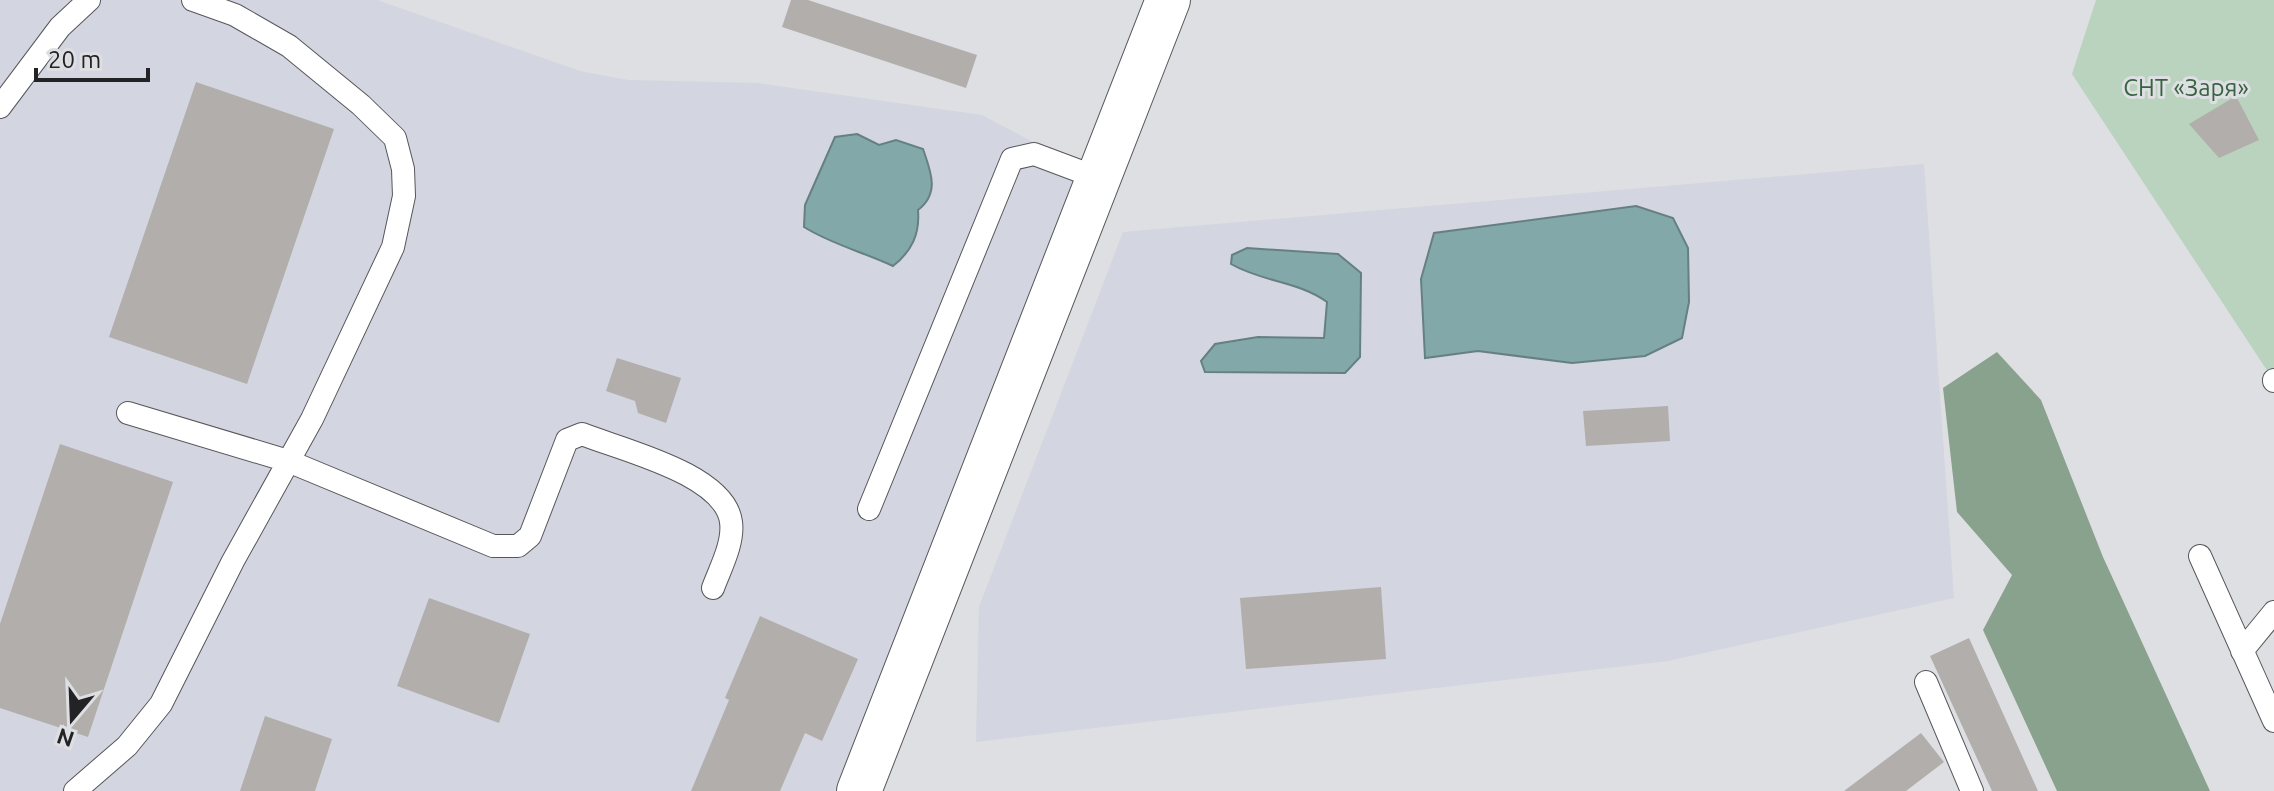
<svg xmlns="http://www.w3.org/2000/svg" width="2274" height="791" font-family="Ubuntu,sans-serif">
<rect width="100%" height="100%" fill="#dedfe2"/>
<path fill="#d3d5e0" d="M0 0H377L580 71 628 80 757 83 982 115 1080 167 837 791H0Z
M1924 164 1954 598 1668 661 976 742 979 607 1123 232Z"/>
<path fill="#bad3bf" d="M2096 0H2274V381L2072 74Z"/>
<path fill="#89a28d" d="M1997 352 2041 400 2103 557 2210 791H2057L1983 630 2012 575 1957 512 1943 388Z"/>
<path fill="#82a8aa" stroke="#668082" stroke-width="2" d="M857 134 879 145 896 140 923 149C931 172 940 193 918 210 920 234 912 251 893 266 863 252 831 244 804 227L805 205 835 137Z
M1636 206 1673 218 1688 248 1689 302 1682 338 1645 356 1572 363 1478 351 1425 358 1421 279 1434 233Z
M1247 248 1338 254 1361 273 1360 357 1345 373 1205 372 1201 361 1215 344 1258 337 1324 338 1327 302C1298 281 1262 282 1231 264L1232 255Z"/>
<path fill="#b2aeac" d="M791 0H808L977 55 966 88 782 27Z
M196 82 334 129 247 384 109 337Z
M2236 96 2259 140 2219 158 2189 124Z
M617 358 681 378 666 423 638 413 635 401 606 391Z
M1668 406 1670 441 1586 446 1583 411Z
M60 444 173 482 88 737 0 708V624Z
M1381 587 1386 659 1246 669 1240 598Z
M429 598 530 634 499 723 397 686Z
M760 616 858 659 822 741 805 733 780 791H691L729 700 725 698Z
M1969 638 2038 791H1992L1930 656Z
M265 716 332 739 315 791H240Z
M1921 733 1944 762 1906 791H1844Z"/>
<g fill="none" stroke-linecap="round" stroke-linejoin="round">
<g stroke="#56575a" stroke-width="24">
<path id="service" d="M0 107 60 27 89 0
M2274 380V381
M128 413 288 461 493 546H518L530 536 567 440 582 434C622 450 725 474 731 522 734 543 720 569 713 588
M869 509 1012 159 1034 154 1098 178
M2200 556 2274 721
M2242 651 2274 612
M1926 682 1972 791
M75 791 127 746 161 704 233 561 312 419 393 247 404 196 403 169 395 138 361 105 289 46 235 15 193 0"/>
</g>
<g stroke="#56575a" stroke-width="46">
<path id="minor" d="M859 791 1168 0"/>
</g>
<use href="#service" stroke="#fff" stroke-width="22"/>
<use href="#minor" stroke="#fff" stroke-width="44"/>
</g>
<g text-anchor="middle" stroke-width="6" stroke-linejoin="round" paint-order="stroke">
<g font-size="24" fill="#386241" stroke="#dedfe2">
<text x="2186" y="96">СНТ «Заря»</text>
</g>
</g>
<g transform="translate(72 719) rotate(199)" stroke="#dedfe2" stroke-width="6" paint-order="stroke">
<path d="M0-6L14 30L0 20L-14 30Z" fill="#232325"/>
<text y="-12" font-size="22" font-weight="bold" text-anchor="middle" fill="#232325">N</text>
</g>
<path d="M36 68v12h112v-12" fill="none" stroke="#232325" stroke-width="4"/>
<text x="48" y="68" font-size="24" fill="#232325" stroke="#dedfe2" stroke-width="6" paint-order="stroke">20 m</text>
</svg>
